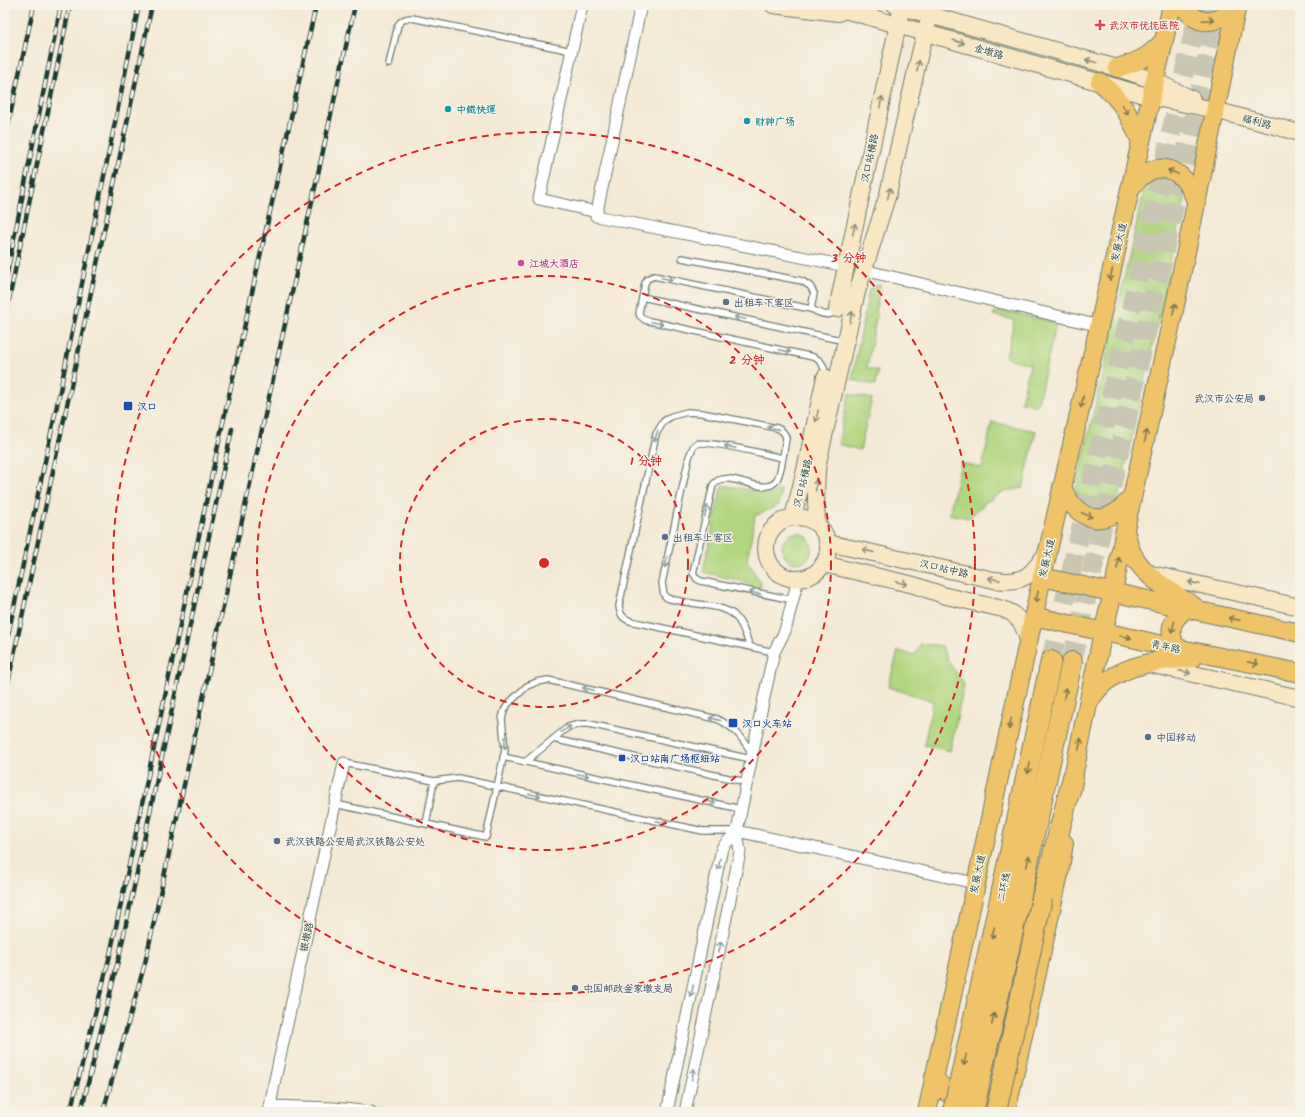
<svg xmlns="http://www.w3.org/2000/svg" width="1305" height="1117" font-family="Kalam,'LXGW WenKai TC',sans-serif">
<rect width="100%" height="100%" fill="#f7f3e8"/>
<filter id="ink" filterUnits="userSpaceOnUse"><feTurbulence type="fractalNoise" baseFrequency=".025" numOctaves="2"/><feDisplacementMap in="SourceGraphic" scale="8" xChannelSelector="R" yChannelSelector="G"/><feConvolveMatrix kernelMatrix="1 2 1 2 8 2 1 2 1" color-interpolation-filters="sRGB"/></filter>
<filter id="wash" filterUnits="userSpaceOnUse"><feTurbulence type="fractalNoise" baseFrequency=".012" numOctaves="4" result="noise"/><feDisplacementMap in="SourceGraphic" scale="16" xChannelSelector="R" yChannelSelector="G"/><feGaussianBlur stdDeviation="0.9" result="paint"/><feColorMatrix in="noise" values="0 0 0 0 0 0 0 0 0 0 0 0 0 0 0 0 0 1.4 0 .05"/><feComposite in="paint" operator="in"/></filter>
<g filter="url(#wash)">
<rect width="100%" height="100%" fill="#f4e9d4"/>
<path fill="#b0d67f" stroke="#688a5a" d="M1168 175 1184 189 1185 199 1123 478 1119 497 1107 508 1099 512 1089 510 1079 499 1076 490 1144 191 1151 179Z
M878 285H881L875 312H877L867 368 878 371 875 385 852 380 869 290Z
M998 311 1018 314 1056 323 1037 406 1021 402 1030 364 1006 358 1014 320 993 315Z
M849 394 872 399 860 450 838 444Z
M992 422 1036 431 1023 488 1002 492 986 502 969 518 949 514 961 463 982 468Z
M722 485 769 493 781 490 779 505 755 516 747 561 761 583 759 594 746 582 703 572Z
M782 548a15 15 0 1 1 30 0a15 15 0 1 1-30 0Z
M920 643 942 646 948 661 964 684 950 751 924 745 933 701 888 687 898 651 915 655Z"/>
</g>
<g filter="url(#ink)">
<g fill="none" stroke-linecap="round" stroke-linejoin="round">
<path stroke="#c9c7b4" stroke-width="20" stroke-dasharray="20 10" stroke-linecap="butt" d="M1051 661 1200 5
M1072 662 1219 5"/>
<g stroke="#6a796c" stroke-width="8">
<path id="lane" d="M389 64 398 25C402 20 405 18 412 18L572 51
M682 258 802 281 810 286 814 293 811 309
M642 297 845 341
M825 375C825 366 821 360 813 357L645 320 640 316 639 313 645 283 647 279 654 276 811 309C820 313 828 318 836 311
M750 647C746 636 743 624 735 616 725 604 683 604 667 598L664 595 662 583 689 457C691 453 692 446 696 444 705 439 769 455 782 458
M774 652 630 621C622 618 620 614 619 606L656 434 664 421 672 416 687 412 702 413 777 428C782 430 785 433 786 438 784 449 782 473 776 481 764 498 726 466 713 485L693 573 697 579 701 581 793 600
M553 739 746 782
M503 757 741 809
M525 762 568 727 580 724H589L751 759
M344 763 434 781 458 778 703 831H736
M335 804 486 837 505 750 502 719 504 711 508 704 527 686 537 682 548 680 717 719C733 726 742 737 751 752
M426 824 434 781"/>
</g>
<g stroke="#6a796c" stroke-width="13">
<path id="street" d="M582 5 539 199 597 212
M641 5 596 216 846 266
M863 270 1100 326
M737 831 975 883
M270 1106 334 1108 371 1112
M269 1112 274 1084 344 763
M667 1112 722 848 737 831
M685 1112 740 852 737 831 760 716 774 652 785 631 798 579"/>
</g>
<g stroke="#6a796c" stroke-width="18">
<path id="secondary" d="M773 5 839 13
M827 5 1151 97 1215 110 1300 133
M895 5 1117 68 1155 81 1192 99
M837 309 900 15
M793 517 805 470 825 377
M766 548a31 31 0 1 1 62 0a31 31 0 1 1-62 0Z
M817 524C816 503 815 484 818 463L857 292 888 194 920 53 930 15
M828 543 994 580C1024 584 1031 576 1047 552
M823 564 914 585 946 596 1003 609 1012 613 1021 622 1028 638
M1147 573 1300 607
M1149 664 1300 698"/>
</g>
<g stroke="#6a796c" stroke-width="20">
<path id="primary" d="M1183 5C1197 28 1219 25 1234 5
M1117 68C1138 62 1150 57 1164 40
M1100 82C1122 101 1130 115 1141 142
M1130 189C1155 155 1183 166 1196 201
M1062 487C1072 511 1093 529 1118 511 1124 507 1128 501 1133 495
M1125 531C1127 536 1128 541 1129 546 1139 575 1171 591 1195 607
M1042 577 1300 633
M1033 616 1176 648 1300 673
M1176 648C1168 629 1170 623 1185 609
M1090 700C1094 694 1099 688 1104 683 1129 663 1162 660 1193 658
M1071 792 1073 777 1103 632 1113 593 1125 529 1174 310 1237 5
M934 1077C937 1081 940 1085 944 1089 962 1109 989 1102 1010 1093
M927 1112 1042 577 1172 5
M1006 1112 1059 874 1064 843"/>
</g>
<g stroke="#6a796c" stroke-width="22">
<path id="highway" d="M1001 895 1051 661
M1042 898 1073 777
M1020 899 1072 662"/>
</g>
<use href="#lane" stroke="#fff" stroke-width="5.5"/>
<use href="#street" stroke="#fff" stroke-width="11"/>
<use href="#secondary" stroke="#f9e7c3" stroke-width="16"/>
<use href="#primary" stroke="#efc469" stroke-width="18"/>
<use href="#highway" stroke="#efc469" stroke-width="20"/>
<g stroke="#1f3d34" stroke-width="4.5">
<path id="rail" d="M5 139 34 5
M5 283 61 5
M5 319 70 5
M5 649 60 391 139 5
M5 697 152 5
M70 1112 110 955 222 427 316 5
M81 1112 119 957 232 429
M103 1112 145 963 355 5"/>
</g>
<use href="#rail" stroke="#f7f3e8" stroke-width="3" stroke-dasharray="9" stroke-linecap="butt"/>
<g stroke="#6a796c" stroke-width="22" stroke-linecap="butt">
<path id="highway-bridge" d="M953 1112 1001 895
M973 1112 1020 899
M996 1112 1042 898"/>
</g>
<use href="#highway-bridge" stroke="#efc469" stroke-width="20"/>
</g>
<defs><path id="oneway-shaft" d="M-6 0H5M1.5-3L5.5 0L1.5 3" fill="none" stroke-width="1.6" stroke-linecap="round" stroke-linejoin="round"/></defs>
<g stroke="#7d7a4c">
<use href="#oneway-shaft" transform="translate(1208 20) rotate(-3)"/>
<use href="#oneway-shaft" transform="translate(1125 109) rotate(57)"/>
<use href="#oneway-shaft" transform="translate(1173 172) rotate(-157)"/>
<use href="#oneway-shaft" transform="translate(1111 275) rotate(103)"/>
<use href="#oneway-shaft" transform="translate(1174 309) rotate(-78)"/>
<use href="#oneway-shaft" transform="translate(1082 402) rotate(103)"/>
<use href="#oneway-shaft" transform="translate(1146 436) rotate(-77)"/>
<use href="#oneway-shaft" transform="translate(1087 515) rotate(22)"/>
<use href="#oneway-shaft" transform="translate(1118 563) rotate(-79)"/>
<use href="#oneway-shaft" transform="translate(1037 597) rotate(102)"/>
<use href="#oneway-shaft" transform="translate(1234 619) rotate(-168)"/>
<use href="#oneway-shaft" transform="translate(1173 627) rotate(104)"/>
<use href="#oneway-shaft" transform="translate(1126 637) rotate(13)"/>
<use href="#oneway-shaft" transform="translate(1253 663) rotate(12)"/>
<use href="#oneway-shaft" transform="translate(1065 693) rotate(-78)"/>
<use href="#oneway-shaft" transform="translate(1010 724) rotate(102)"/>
<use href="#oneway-shaft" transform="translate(1080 744) rotate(-78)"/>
<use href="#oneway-shaft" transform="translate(1029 768) rotate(102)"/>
<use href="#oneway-shaft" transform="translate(1028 861) rotate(-78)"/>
<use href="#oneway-shaft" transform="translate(993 933) rotate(102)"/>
<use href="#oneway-shaft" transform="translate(993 1019) rotate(-78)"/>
<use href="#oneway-shaft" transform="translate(965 1060) rotate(102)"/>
</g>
<g stroke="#8c927c">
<use href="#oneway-shaft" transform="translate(959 42) rotate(16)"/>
<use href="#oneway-shaft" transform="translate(1091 61) rotate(-164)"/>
<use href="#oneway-shaft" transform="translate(918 66) rotate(-77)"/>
<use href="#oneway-shaft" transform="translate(881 102) rotate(-78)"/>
<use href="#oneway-shaft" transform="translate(889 193) rotate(-76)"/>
<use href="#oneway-shaft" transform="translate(854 229) rotate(-78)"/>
<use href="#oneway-shaft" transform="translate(851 317) rotate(-78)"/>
<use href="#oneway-shaft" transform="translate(817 416) rotate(102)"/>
<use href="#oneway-shaft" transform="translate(816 485) rotate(-86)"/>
<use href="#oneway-shaft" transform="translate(868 551) rotate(-167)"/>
<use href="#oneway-shaft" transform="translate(994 579) rotate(-169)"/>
<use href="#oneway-shaft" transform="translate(902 583) rotate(13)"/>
<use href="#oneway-shaft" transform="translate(1194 583) rotate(-167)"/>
<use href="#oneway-shaft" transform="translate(1185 672) rotate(13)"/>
</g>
<g stroke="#8f9e9a">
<use href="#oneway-shaft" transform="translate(667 279) rotate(12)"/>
<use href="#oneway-shaft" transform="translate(740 318) rotate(-168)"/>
<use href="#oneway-shaft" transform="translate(657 323) rotate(12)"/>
<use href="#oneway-shaft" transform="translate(785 351) rotate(12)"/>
<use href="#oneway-shaft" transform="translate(773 428) rotate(-166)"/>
<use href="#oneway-shaft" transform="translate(656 436) rotate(108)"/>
<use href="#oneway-shaft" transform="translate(730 447) rotate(-168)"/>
<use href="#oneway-shaft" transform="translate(706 511) rotate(-78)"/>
<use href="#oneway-shaft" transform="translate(666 562) rotate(102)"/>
<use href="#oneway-shaft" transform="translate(755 593) rotate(-168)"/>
<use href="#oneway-shaft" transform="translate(588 689) rotate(-167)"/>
<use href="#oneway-shaft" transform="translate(715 719) rotate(-163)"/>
<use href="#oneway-shaft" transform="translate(566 729) rotate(-32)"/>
<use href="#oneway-shaft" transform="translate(505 743) rotate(89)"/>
<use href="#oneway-shaft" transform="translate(583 775) rotate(12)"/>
<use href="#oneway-shaft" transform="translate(535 795) rotate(12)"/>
<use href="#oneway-shaft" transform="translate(710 802) rotate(12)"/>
<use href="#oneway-shaft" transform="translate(662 822) rotate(12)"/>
<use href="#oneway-shaft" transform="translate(719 864) rotate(101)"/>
<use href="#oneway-shaft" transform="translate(720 947) rotate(-78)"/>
<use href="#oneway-shaft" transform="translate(692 991) rotate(102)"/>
<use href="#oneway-shaft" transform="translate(693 1074) rotate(-78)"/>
</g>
</g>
<g fill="none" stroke="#d62828" stroke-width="2" stroke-dasharray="7 5">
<circle cx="544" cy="563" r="144"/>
<circle cx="544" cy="563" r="287"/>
<circle cx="544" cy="563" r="431"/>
</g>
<path fill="#e0444e" stroke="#f7f3e8" stroke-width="1.5" d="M1098 19h4v4h4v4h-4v4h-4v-4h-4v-4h4z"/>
<g fill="#0f9aa8" stroke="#f7f3e8" stroke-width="1.5">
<circle cx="448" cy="109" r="4"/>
<circle cx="747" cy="121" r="4"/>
</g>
<circle fill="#d1479c" stroke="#f7f3e8" stroke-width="1.5" cx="521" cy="263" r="4"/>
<g fill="#5c6f8a" stroke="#f7f3e8" stroke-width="1.5">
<circle cx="726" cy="302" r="4"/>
<circle cx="1262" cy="398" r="4"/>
<circle cx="665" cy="537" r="4"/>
<circle cx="1148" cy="737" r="4"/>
<circle cx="277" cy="841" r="4"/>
<circle cx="575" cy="988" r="4"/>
</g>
<g fill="#1a4fb4" stroke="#f7f3e8" stroke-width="1.5">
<rect x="123" y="401" width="10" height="10" rx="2"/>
<rect x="728" y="718" width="10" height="10" rx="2"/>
<rect x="618" y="754" width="8" height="8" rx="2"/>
</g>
<g text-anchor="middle" stroke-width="3" stroke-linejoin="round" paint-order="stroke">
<g font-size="10" font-weight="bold" fill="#be3a42" stroke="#f7f3e8" text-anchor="start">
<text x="1109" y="29">武汉市优抚医院</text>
</g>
<g font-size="10" fill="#1f3d34" stroke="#f7f3e8">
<text transform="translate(989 51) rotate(16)" y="4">金墩路</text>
<text transform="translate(1257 121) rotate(15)" y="4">福利路</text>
<text transform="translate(869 158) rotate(-78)" y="4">汉口站横路</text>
<text transform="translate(1118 242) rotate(-77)" y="4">发展大道</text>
<text transform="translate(802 483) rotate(-76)" y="4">汉口站横路</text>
<text transform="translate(1046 558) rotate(-77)" y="4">发展大道</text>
<text transform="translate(944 568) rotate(13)" y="4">汉口站中路</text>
<text transform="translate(1166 646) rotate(12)" y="4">青年路</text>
<text transform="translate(977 874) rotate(-78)" y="4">发展大道</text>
<text transform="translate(1003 887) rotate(-78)" y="4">二环线</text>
<text transform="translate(306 937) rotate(-78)" y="4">银墩路</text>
</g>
<g font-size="10" font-weight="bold" fill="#0d838f" stroke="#f7f3e8" text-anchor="start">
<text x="456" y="113">中鐵快運</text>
<text x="755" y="125">财神广场</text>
</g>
<g font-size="10" font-weight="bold" fill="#b23c85" stroke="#f7f3e8" text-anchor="start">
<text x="529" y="267">江城大酒店</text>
</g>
<g font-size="10" font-weight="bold" fill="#4e5e75" stroke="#f7f3e8" text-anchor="start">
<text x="734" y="306">出租车下客区</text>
<text x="1254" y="402" text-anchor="end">武汉市公安局</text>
<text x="673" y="541">出租车上客区</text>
<text x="1156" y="741">中国移动</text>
<text x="285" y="845">武汉铁路公安局武汉铁路公安处</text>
<text x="583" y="992">中国邮政金家墩支局</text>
</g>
<g font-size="10" font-weight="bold" fill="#164399" stroke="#f7f3e8" text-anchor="start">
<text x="137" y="410">汉口</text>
<text x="742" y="727">汉口火车站</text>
<text x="630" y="762">汉口站南广场枢纽站</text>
</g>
</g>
<circle cx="544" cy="563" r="6" fill="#d62828" stroke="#f7f3e8" stroke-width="2"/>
<g font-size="12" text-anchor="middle" font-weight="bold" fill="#d62828" stroke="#f7f3e8" stroke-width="3" stroke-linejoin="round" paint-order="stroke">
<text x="849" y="262">3 分钟</text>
<text x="747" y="364">2 分钟</text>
<text x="646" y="465">1 分钟</text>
</g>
<rect width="1305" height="1117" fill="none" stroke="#f7f3e8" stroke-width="20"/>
</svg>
